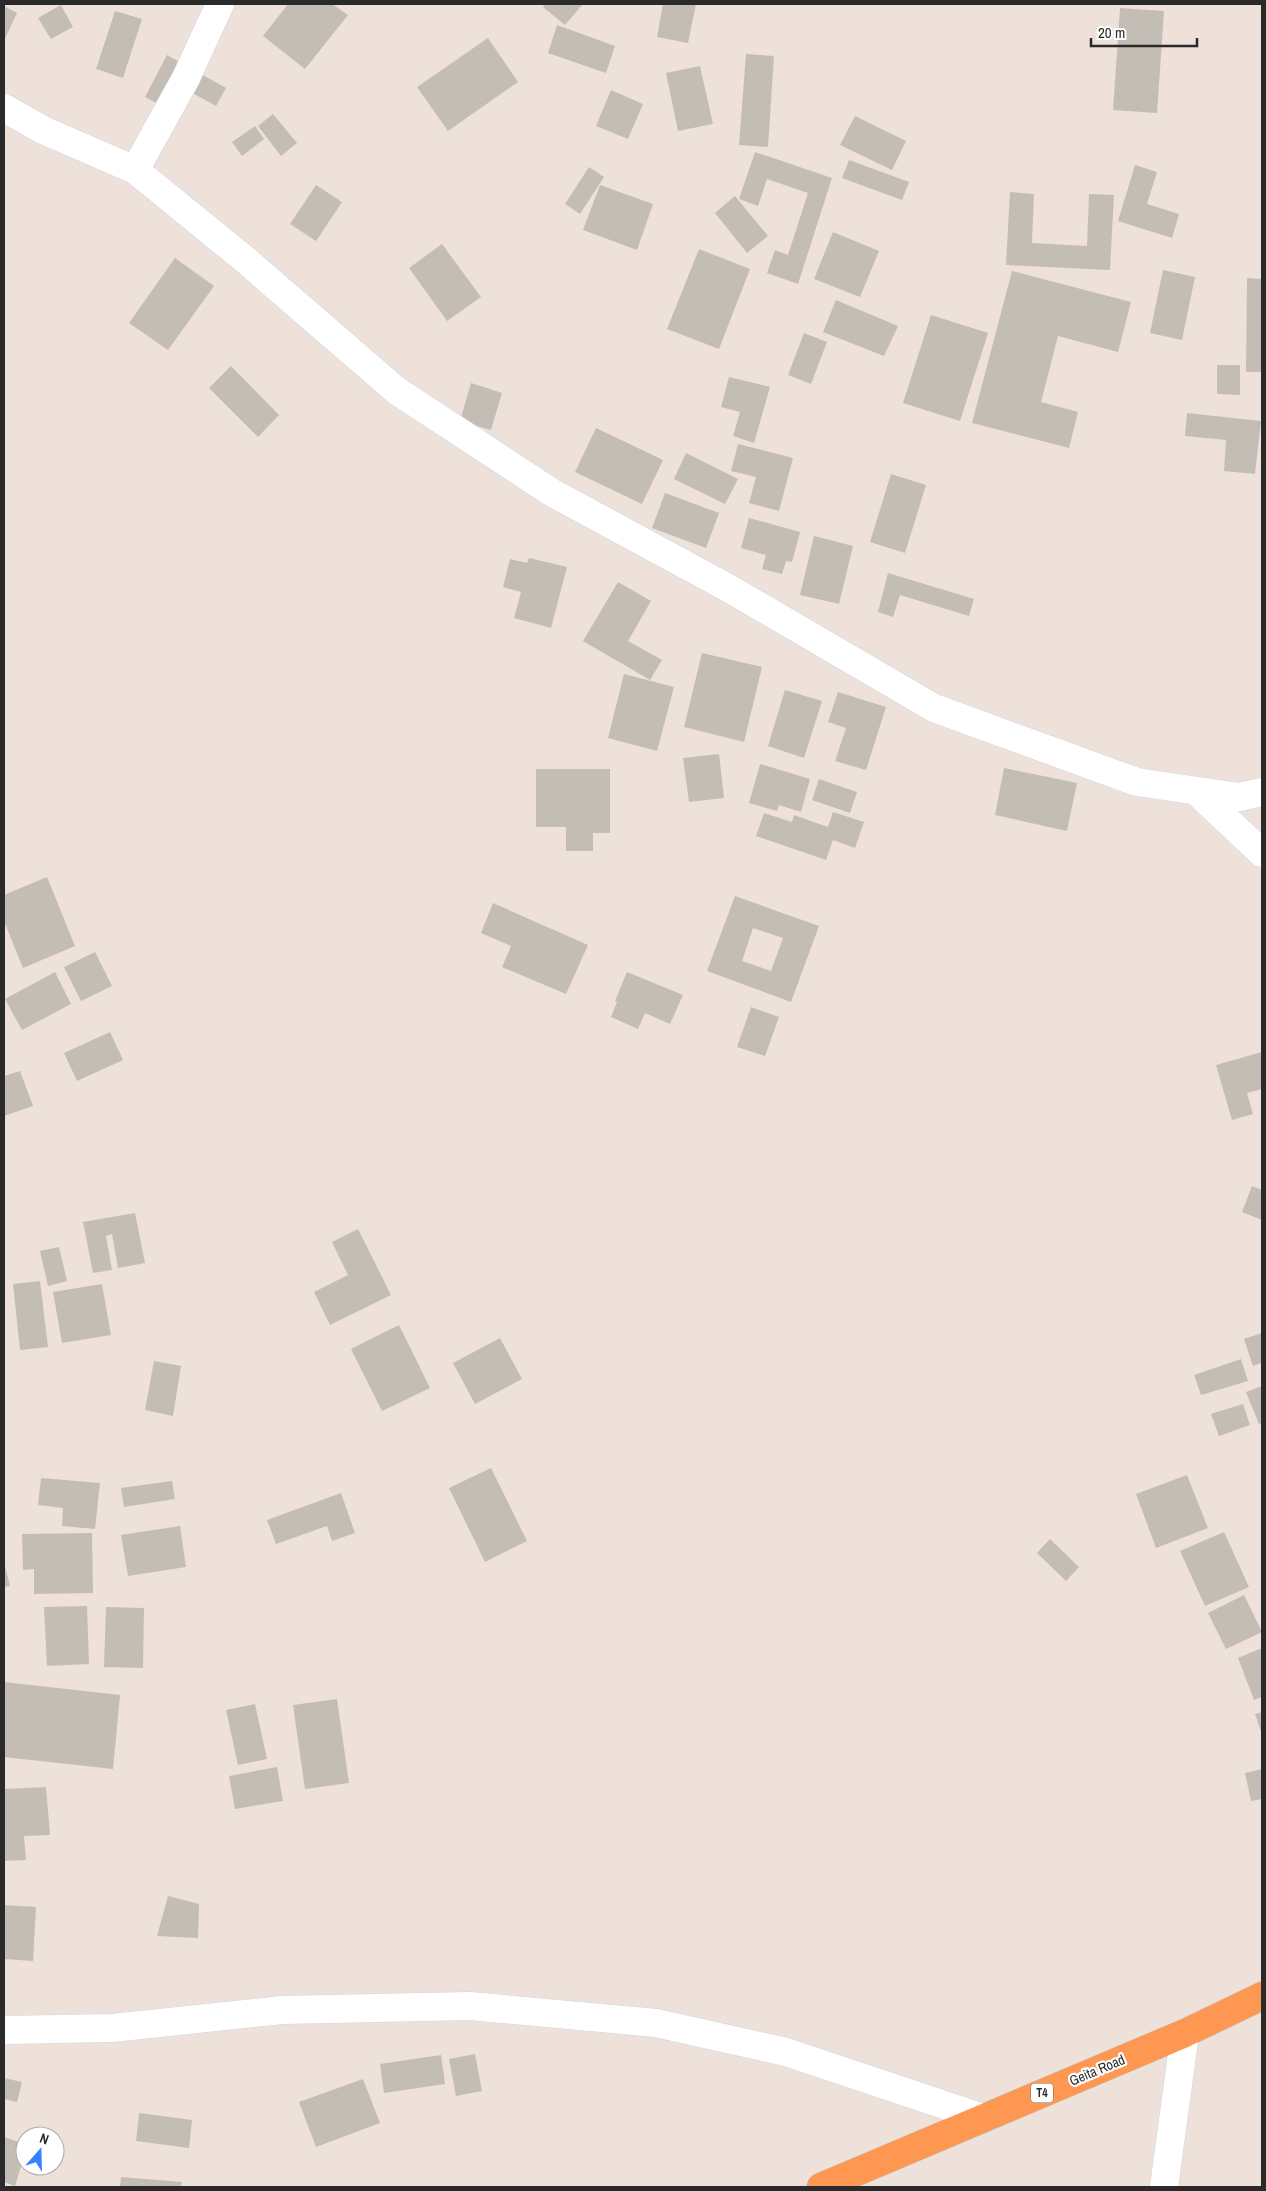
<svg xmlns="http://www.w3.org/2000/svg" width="1266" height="2191" font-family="'Archivo Narrow',sans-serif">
<rect width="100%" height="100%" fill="#ede1da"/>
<path fill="#c4bdb6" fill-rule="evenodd" d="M288 4H332L348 15 305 69 263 36Z
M545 4H583L565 25 543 7Z
M663 4H696L688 43 657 37Z
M61 5 73 27 51 39 38 18Z
M4 6 17 13 4 41Z
M1120 8 1164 11 1157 113 1113 110Z
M115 11 142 19 123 78 96 69Z
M557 25 615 46 606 73 548 53Z
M488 38 518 82 448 131 417 87Z
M746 54 774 56 768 147 739 145Z
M167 55 226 88 216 106 180 86 168 109 145 97Z
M700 66 713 124 678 131 666 73Z
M611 90 643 104 628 139 596 126Z
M273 114 297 143 281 156 258 126Z
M855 116 906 141 892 170 840 145Z
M255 126 264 139 242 156 232 142Z
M755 152 832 178 798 284 767 273 775 250 788 255 808 193 767 179 758 206 739 199Z
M849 160 909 182 902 200 842 178Z
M1135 165 1157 172 1147 204 1179 214 1172 238 1118 221Z
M589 167 604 177 580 214 565 204Z
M316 185 342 202 316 241 290 224Z
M600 185 653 204 637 250 583 230Z
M1010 192 1034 194 1032 243 1087 246 1089 194 1114 195 1110 270 1006 265Z
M735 196 768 236 747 253 715 213Z
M833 232 879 251 860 297 814 279Z
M442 244 481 297 447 321 409 268Z
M699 249 750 269 719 349 667 329Z
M175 258 214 286 168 350 129 323Z
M1163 270 1195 277 1182 340 1150 333Z
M1012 271 1131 302 1118 352 1058 336 1041 402 1078 412 1069 448 972 423Z
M1247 278 1262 279V372H1246Z
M836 300 898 326 884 356 823 332Z
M931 315 988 333 960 421 903 403Z
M804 333 827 342 811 384 788 375Z
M1217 365H1240V395L1217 394Z
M231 366 279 415 258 437 209 388Z
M729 377 770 387 754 443 733 436 740 412 721 407Z
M471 383 502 393 491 430 460 421Z
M1187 413 1261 421 1255 474 1224 471 1226 440 1185 436Z
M596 428 663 460 642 504 575 472Z
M738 444 793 458 779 511 749 503 756 477 731 471Z
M686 453 738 479 725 504 674 479Z
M891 474 926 485 905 553 870 542Z
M665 493 719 513 706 548 652 528Z
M749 518 800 532 792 562 786 561 782 574 762 569 766 555 741 548Z
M814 536 853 546 839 604 800 595Z
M529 558 567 567 551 628 514 618 521 592 503 587 510 559 527 563Z
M888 573 974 599 969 616 900 595 893 617 878 612Z
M618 582 651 601 628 641 662 660 650 680 583 641Z
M702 653 762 667 744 742 684 727Z
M624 674 674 687 657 751 608 738Z
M785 690 822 701 804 758 768 746Z
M838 692 886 707 866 770 835 761 846 728 828 722Z
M719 754 724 798 689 802 683 758Z
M760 764 810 779 801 812 779 805 777 811 749 803Z
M1004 768 1077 783 1067 831 995 815Z
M536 769H610V833H593V851H566V827H536Z
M819 779 857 792 850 813 812 800Z
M833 812 864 822 855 848 833 840 826 860 756 836 764 813 792 822 794 815 828 827Z
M47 877 75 946 23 968 4 921V895Z
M735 896 819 926 791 1002 707 971ZM753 928 783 938 771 971 742 961Z
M493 903 588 945 566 994 502 967 511 946 481 933Z
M95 952 112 986 81 1001 64 967Z
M55 972 71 1004 22 1030 5 999Z
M627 972 683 995 670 1024 645 1013 638 1029 611 1017 617 1002 615 1001Z
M751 1007 779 1017 765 1056 737 1047Z
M110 1032 123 1060 77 1081 64 1053Z
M1262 1052V1089L1247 1093 1253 1114 1232 1120 1216 1065Z
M20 1071 33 1106 4 1116V1076Z
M1252 1186 1262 1190V1220L1242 1212Z
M135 1213 145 1263 118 1268 112 1234 106 1236 112 1270 93 1273 83 1222Z
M358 1229 391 1295 330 1325 314 1292 348 1275 332 1242Z
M59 1247 67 1281 48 1286 40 1251Z
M40 1281 48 1347 20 1350 13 1284Z
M102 1284 111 1335 62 1343 53 1292Z
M399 1325 430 1388 382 1411 351 1349Z
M1262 1333V1363L1253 1366 1244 1339Z
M500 1338 522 1379 475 1404 453 1363Z
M1241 1359 1248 1381 1201 1395 1194 1375Z
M154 1361 181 1366 173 1416 145 1410Z
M1262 1386V1423L1259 1424 1246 1392Z
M1243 1404 1250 1425 1219 1436 1211 1414Z
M491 1468 527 1541 485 1562 449 1488Z
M1187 1475 1208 1528 1156 1548 1136 1494Z
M41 1478 100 1483 95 1529 62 1526 63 1508 38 1505Z
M172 1481 175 1499 124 1507 121 1488Z
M341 1493 355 1533 332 1541 327 1526 276 1544 267 1520Z
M180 1526 186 1567 128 1576 121 1535Z
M1224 1532 1249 1587 1205 1606 1180 1551Z
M92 1533 93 1593 34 1594V1569L23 1570 22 1534Z
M1050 1539 1079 1567 1066 1581 1037 1553Z
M4 1562 10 1586 4 1587Z
M1244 1595 1262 1632 1226 1649 1208 1613Z
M87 1606 89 1664 47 1666 44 1607Z
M106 1607 144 1608 143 1668 104 1667Z
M1262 1648V1697L1254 1700 1238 1658Z
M4 1682 120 1695 113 1769 4 1757Z
M337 1699 349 1783 305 1789 293 1705Z
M255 1704 267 1759 238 1765 226 1710Z
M1262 1712V1735L1255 1714Z
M277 1767 283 1801 235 1809 229 1776Z
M1262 1769V1799L1251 1801 1245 1773Z
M46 1787 50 1835 24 1836 26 1860 4 1861V1789Z
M168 1896 199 1904 198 1938 157 1936Z
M4 1905 36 1907 33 1961 4 1959Z
M475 2054 482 2091 456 2096 449 2059Z
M441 2055 445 2084 384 2093 380 2064Z
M4 2078 22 2082 17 2102 4 2099Z
M363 2079 380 2123 316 2147 299 2102Z
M139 2113 192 2120 189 2148 136 2141Z
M4 2137 25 2144V2153L15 2186 4 2182Z
M121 2177 182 2182 181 2187H120Z"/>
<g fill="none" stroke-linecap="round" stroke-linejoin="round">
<g stroke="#cfd7e4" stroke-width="29">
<path id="minor" d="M4 108 43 130 135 170 242 257 397 391 551 492 730 589 934 708 1137 782 1239 797 1262 792
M135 170 186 78 220 4
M1196 791 1262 853
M4 2030 112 2028 282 2010 470 2006 656 2023 786 2052 983 2118
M1164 2187 1185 2033"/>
</g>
<g stroke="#c3c3c3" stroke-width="29">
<path id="trunk" d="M821 2187 1185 2033 1262 1996"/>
</g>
<use href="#minor" stroke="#fff" stroke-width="28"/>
<use href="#trunk" stroke="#fe9752" stroke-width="28"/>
</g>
<g text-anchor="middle" stroke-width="4.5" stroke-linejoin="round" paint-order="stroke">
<rect fill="#fff" stroke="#6a6a6a" stroke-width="1" x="1031" y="2083.5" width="22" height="19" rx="4"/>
<g font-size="12" font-weight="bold" fill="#2a2a2a">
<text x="1042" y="2097">T4</text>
</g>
<g font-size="14" fill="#2a2a2a" stroke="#fff">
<text transform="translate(1097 2070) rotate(-23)" y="5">Geita Road</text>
</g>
</g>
<rect width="1266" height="2191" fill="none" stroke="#2a2a2a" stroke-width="10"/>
<g transform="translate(40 2151) rotate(20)"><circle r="24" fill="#ffffff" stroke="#aaaaaa"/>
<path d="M0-4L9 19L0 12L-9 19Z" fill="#3582ff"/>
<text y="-8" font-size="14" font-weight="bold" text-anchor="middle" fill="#2a2a2a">N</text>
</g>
<path d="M1091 38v8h106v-8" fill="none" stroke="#2a2a2a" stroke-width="2.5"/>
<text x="1098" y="38" font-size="15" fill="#2a2a2a" stroke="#ffffff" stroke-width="4" paint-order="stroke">20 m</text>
</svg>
